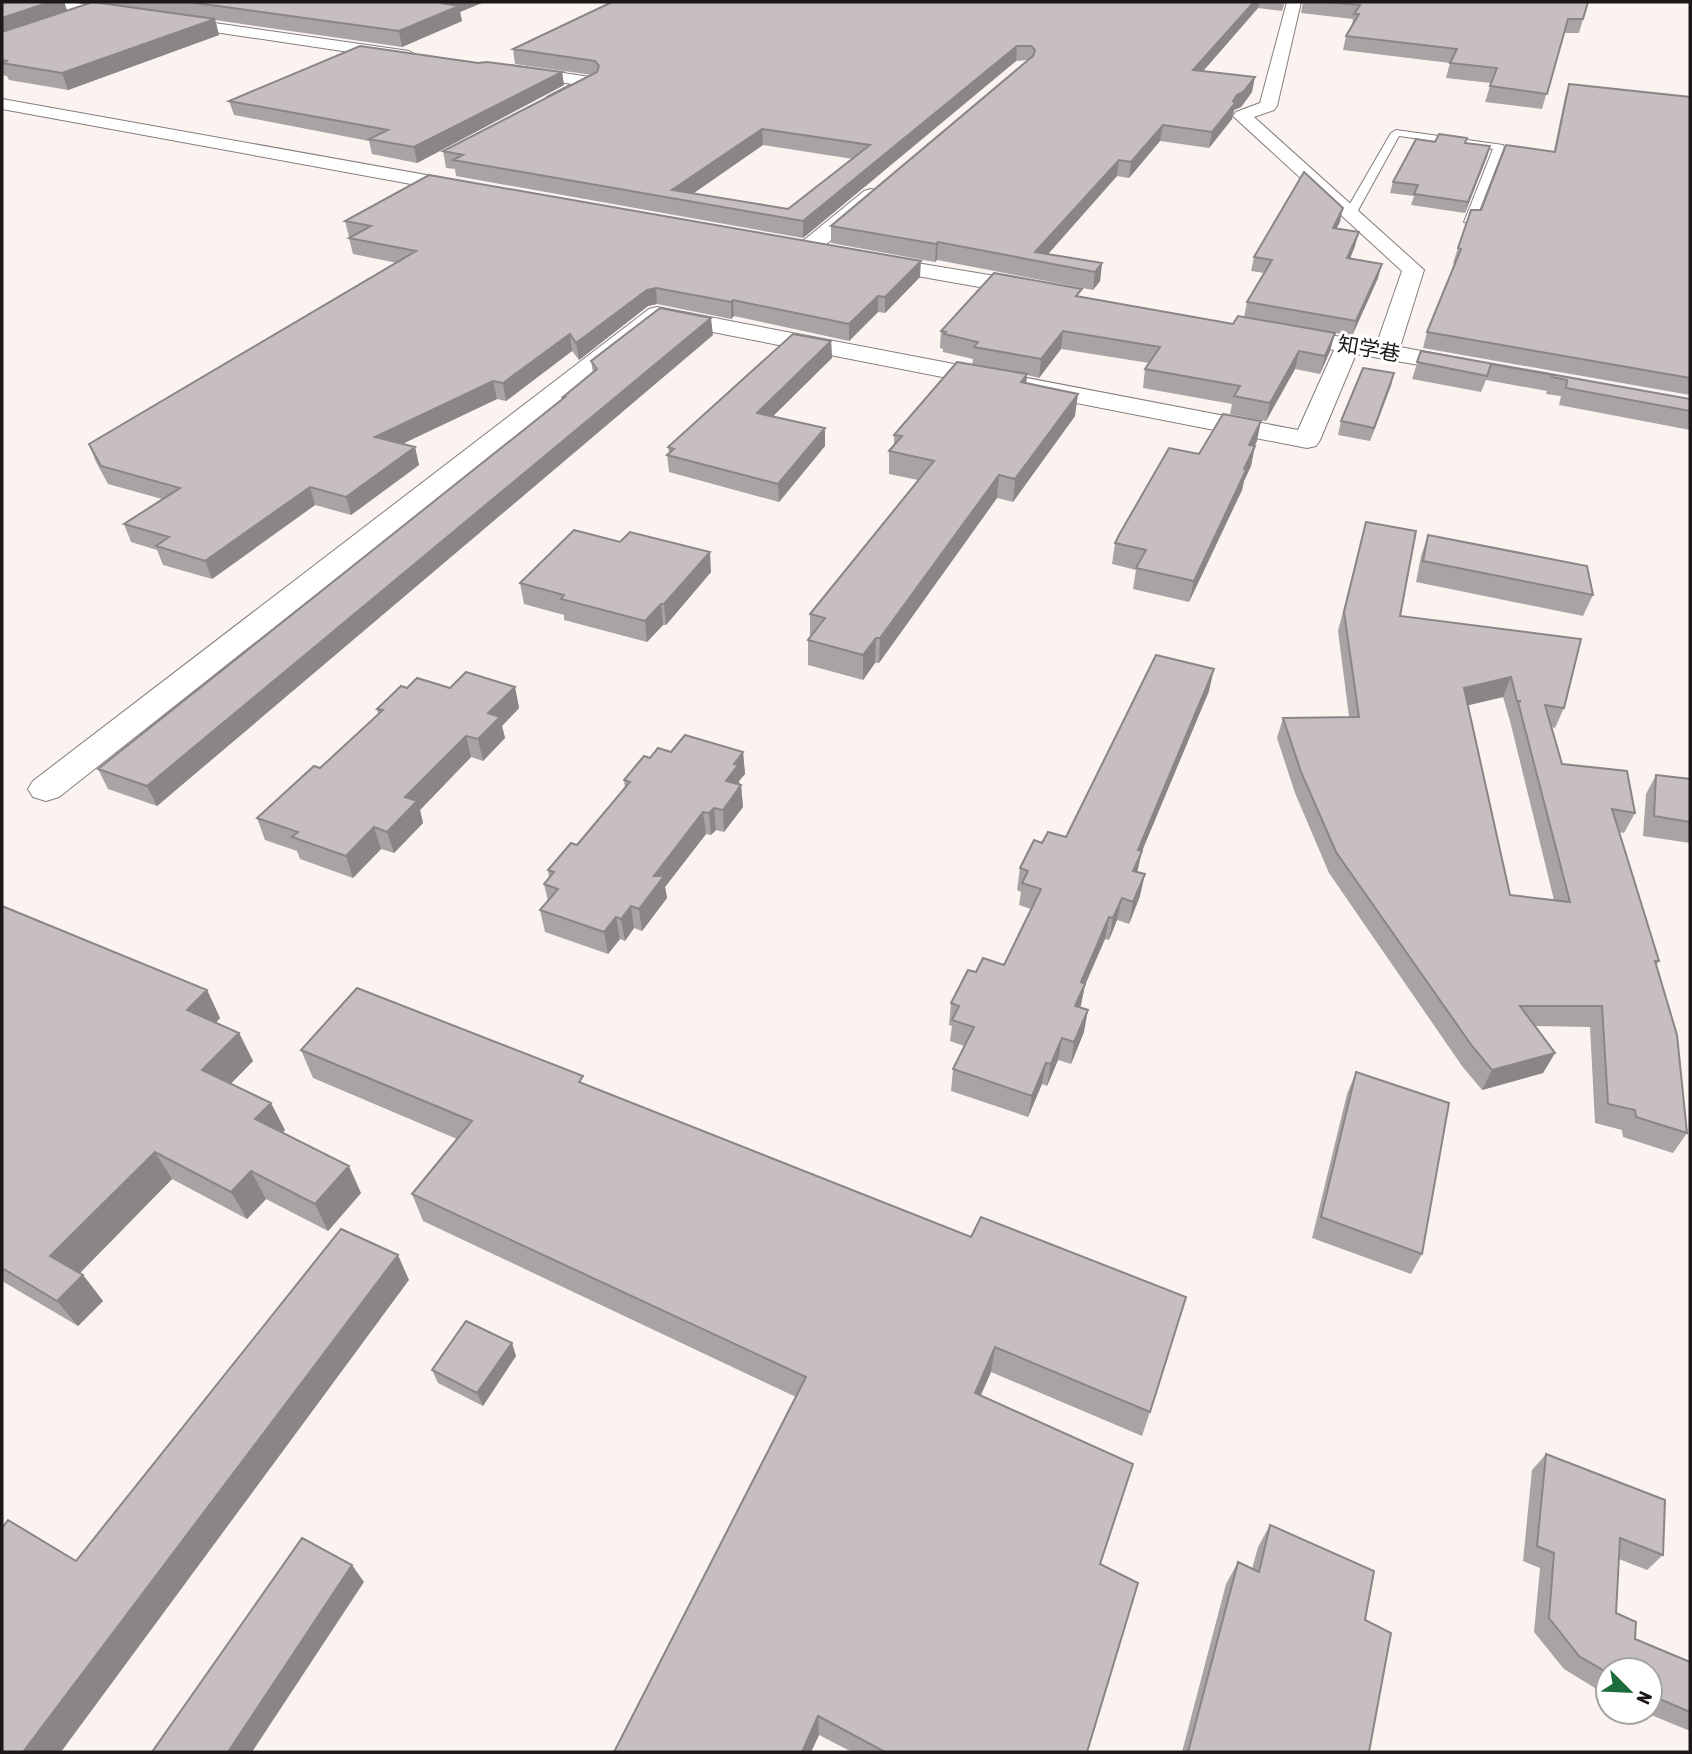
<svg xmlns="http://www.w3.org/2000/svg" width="1692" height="1754" font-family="'Asap Condensed','Noto Sans SC',sans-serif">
<rect width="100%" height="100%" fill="#fbf3f0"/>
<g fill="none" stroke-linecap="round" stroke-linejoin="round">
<g stroke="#857e7b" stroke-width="2">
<path id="lane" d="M1396 130 1503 145 1504 147 1474 224 1464 222 1493 149 1399 136 1356 214 1346 216 1344 214 1391 133Z"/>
</g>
<g stroke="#857e7b" stroke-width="2">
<path id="street" d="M34 2H69L409 51 417 56 409 61 41 6Z
M1287 2H1301L1277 106 1274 110 1254 117 1424 270 1400 347 1480 362 1483 367 1480 372 1471 374 1356 354 1320 440 1316 446 1307 448 661 322 59 797 46 801 33 797 28 789 33 781 649 309 657 307 1298 430 1334 350 1274 339 1270 334 1274 329 1282 327 1377 343 1402 271 1233 116 1236 112 1260 103Z
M510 65 590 77 598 82 553 106 544 101 547 97 572 84 504 73 502 70Z
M2 99 471 183 481 189 471 195 2 109Z
M871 189 878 191 881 195 878 199 814 255H798L795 250 798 245 864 191Z
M868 255 1037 283 1045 285 1048 290 1045 295 1037 297 860 266 857 261 860 256Z"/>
</g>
<use href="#lane" fill="#fff" fill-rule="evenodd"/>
<use href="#street" fill="#fff" fill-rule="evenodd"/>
</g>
<path fill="#aaa3a6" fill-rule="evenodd" d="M2 2H64L67 11 92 3 87 2H484L460 12 462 21 402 47 215 20 219 35 68 90 9 80 7 76 2 75Z
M612 2H1285L1282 11 1258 8 1203 71 1252 92 1241 107 1234 110 1232 119 1209 148 1160 141 1129 178 1117 176 1048 254 1102 263 1100 281 1093 290 937 260 935 262 831 243V226L1028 60 1016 61 803 238 456 176 455 169 446 168 443 151 592 75 515 64 513 49ZM763 145 853 159 788 209 693 193Z
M1303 2H1588L1579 33H1564L1542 109 1485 102 1491 83 1446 78 1450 63 1343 50 1346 36 1352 26 1353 19 1301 13Z
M478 63 562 72 564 85 417 163 372 154 369 141 234 115 229 101Z
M1569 84 1690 97V395L1423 348 1427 332 1455 264 1453 263 1458 248 1481 210 1554 151 1565 97Z
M1435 142 1466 143 1490 146 1465 213 1411 205 1414 196 1390 193 1393 182Z
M345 221 920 277 885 313 878 312 849 341 734 316 731 319 657 304 648 306 579 360 572 351 506 401 497 399 402 444 415 447 419 465 351 515 315 505 212 579 163 565 157 550 131 542 124 524 162 499 108 484 96 462 89 444 397 263 353 254 349 238 351 237H349Z
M1340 222 1336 229 1355 246 1350 259 1378 278 1352 336 1244 317 1247 302 1264 273 1251 271 1254 257Z
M1081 297 1233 324 1335 333 1330 351 1320 374 1295 369 1266 421 1230 414 1232 404 1143 388 1145 369 1149 363 1061 349 1039 378 1027 375 1026 383 1075 416 1013 502 997 498 879 663H875L863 680 808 665V640L810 637V614L918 480 889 474V451L894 446V435L972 365 973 359 943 352V349L940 348 941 331Z
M713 335 157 806 108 789 98 769 563 399V397L593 373 591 361Z
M831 341 832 358 772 417 825 428V446L779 502 669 472 667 455 669 453 668 447Z
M1421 351 1690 399V430L1559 405 1561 396 1546 394 1547 391 1486 380 1481 392 1412 379Z
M1394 373 1370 441 1338 435 1341 421Z
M1257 441 1254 446 1251 466 1244 481 1242 490 1189 602 1133 589 1136 570 1112 564 1115 543 1199 454Z
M1366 522 1400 616 1564 708 1555 728 1552 727 1562 764 1635 813 1624 833 1619 832 1659 961 1656 966 1687 1133 1673 1153 1623 1137 1622 1130 1595 1123 1590 1027 1535 1026 1555 1053 1543 1073 1482 1090 1462 1066 1329 873 1295 793 1277 738 1283 718 1349 717 1338 631ZM1503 697 1510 721 1554 900 1510 895 1468 705Z
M1428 535 1593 595 1583 616 1416 582 1421 556Z
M620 542 711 572 666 625H663L647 642 564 620V615L524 604 520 583Z
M515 687 519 708 502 726 505 738 483 761 471 757 420 810 423 823 394 853 381 849 353 878 300 859 297 851 265 840 257 818 320 768 378 715 377 709 407 688Z
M1209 691 1142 851 1137 872 1140 896 1129 924 1117 920 1109 940 1105 939 1085 985 1080 1008 1084 1032 1071 1064 1058 1060 1047 1086 1042 1084 1028 1117 951 1091 953 1069 964 1046 950 1041 952 1026 949 1025 951 1003 976 972 1004 965 1031 909 1019 905 1021 892 1017 890 1020 868 1042 843 1066 837Z
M671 752H743L745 774 739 781 740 785H741L743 807 724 832 716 830 711 835 706 834 665 887 667 898 642 931 634 928 625 941 620 939 608 954 545 932 540 910 548 901 544 884 549 878 548 870 577 845 625 788 624 780 650 758Z
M1656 775 1690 779V843L1643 836 1646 794Z
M2 906 207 990 220 1018 216 1023 239 1033 253 1061 231 1083 285 1130 282 1133 361 1193 328 1231 266 1199 247 1219 172 1179 80 1273 83 1275 103 1301 78 1326 2 1281Z
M301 1050 585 1084 1150 1412 1142 1436 991 1372 981 1395 1100 1564 1087 1752H852L819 1735 811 1752H614L796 1397 423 1221 412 1194 457 1139 313 1078Z
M1356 1072 1422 1254 1411 1274 1312 1238 1347 1094Z
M516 1356 483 1406 438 1383 432 1370Z
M1546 1454 1663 1555 1647 1570 1619 1559 1616 1613 1635 1639 1690 1662V1731L1644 1712H1650V1670H1608V1696L1564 1669 1534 1632 1540 1568 1523 1561 1532 1470Z
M1270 1525 1365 1620 1369 1752H1182L1226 1584 1238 1562 1252 1569 1258 1547Z"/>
<path fill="#8b8587" d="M50 2H64L68 13 2 35V18Z
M445 2H484L460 12 462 21 402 47 399 31Z
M1254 2H1259L1258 8 1191 85 1193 70Z
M215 19 219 35 68 90 62 73Z
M1017 46 1016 61 803 238V221Z
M562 72 564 85 417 163 414 147Z
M1255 77 1252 92 1241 107 1234 110 1232 119 1209 148 1212 132 1237 95Z
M1163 125 1160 141 1129 178 1131 162Z
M762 129 763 145 684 200 672 190Z
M1490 146 1487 157 1465 213 1468 202Z
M1119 160 1117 176 1041 262 1035 252Z
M1343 208 1340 222 1329 242 1333 228Z
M1359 232 1355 246 1344 273 1347 258Z
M938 242 937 260 935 262 936 244Z
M921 261 920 277 885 313V297Z
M1102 263 1100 281 1093 290 1095 272Z
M1382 264 1378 278 1352 336 1356 321Z
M656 288 657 304 648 306 579 360 576 343 647 290Z
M878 296V312L849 341V324Z
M733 300 734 316 731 319V302Z
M711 318 713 335 157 806 147 786Z
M1063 331 1061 349 1039 378 1041 359Z
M1335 333 1330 351 1320 374 1325 356Z
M570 334 572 351 506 401 503 383Z
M831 341 832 358 758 431 757 413Z
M1299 351 1295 369 1266 421 1270 403Z
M1394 373 1391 386 1370 441 1374 428Z
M1027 374 1025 396 1021 382Z
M493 381 497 399 379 455 375 437Z
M1078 394 1075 416 1013 502 1015 479Z
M1261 421 1257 441 1245 465 1249 445Z
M825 428V446L779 502 778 484Z
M1255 446 1251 466 1244 481 1242 490 1189 602 1194 581Z
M415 447 419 465 351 515 346 497Z
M999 475 997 498 879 663 880 638Z
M310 487 315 505 212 579 205 561Z
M710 552 711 572 666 625 664 604Z
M661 604 663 625 647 642 645 621Z
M876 638 875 663 863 680V655Z
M1214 669 1209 691 1142 851 1137 873 1129 893 1138 850Z
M1511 677 1503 697 1457 708 1464 688Z
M515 687 519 708 502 726 505 738 483 761 478 739 488 713Z
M466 736 471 757 420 810 423 823 394 853 387 832 405 797Z
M743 752 745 774 739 781 740 787 726 781 734 764Z
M741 785 743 807 724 832 723 810Z
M714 808 716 830 711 835 709 813Z
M703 812 706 834 665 887 667 898 642 931 639 909 654 876Z
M374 827 381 849 353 878 346 856Z
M1145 874 1140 896 1129 924 1133 902Z
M1122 898 1117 920 1109 940 1113 918Z
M631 906 634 928 625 941 621 919Z
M616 917 620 939 608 954 604 932Z
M1109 917 1105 939 1085 985 1081 1005 1071 1028 1081 982Z
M207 990 220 1018 202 1038 187 1010Z
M1088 1010 1084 1032 1071 1064 1074 1042Z
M239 1033 253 1061 217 1098 202 1070Z
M1062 1038 1058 1060 1047 1086 1051 1064Z
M1555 1053 1543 1073 1482 1090 1492 1070Z
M1046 1063 1042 1084 1028 1117 1032 1096Z
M271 1103 285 1130 269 1147 255 1119Z
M155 1152 172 1179 70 1283 50 1256Z
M349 1166 361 1193 328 1231 315 1204Z
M251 1171 266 1199 247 1219 231 1192Z
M398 1255 409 1280 61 1752H23Z
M83 1275 103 1301 78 1326 57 1301Z
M512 1343 516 1356 483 1406 477 1393Z
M995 1347 991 1372 971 1417 975 1393Z
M352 1565 364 1582 252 1752H228Z
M818 1716 819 1735 811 1752H802Z"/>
<path fill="#c6bec1" stroke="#8b8587" stroke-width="2" fill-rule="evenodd" d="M2 2H50L2 18Z
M93 2 215 19 62 73 2 63 8 61 2 60V32Z
M189 2H445L441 3 459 6 399 31Z
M612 2H1254L1193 70 1255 77 1243 92 1237 95 1233 101 1235 103 1212 132 1163 125 1131 162 1119 160 1035 252 1102 263 1095 272 938 242 936 244 831 226 1033 56 1035 50 1031 46H1017L803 221 453 160 463 155 443 151 597 72 599 66 595 61 513 49ZM762 129 870 145 788 209 672 190Z
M1326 2H1588L1583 19H1568L1547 94 1490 86 1497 68 1450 63 1457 49 1346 36 1359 14H1354L1360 5Z
M360 46 478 63 487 62 562 72 414 147 369 139 388 130 229 101Z
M1569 84 1690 97V378L1427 332 1461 249 1458 248 1471 210H1481L1506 145 1555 152Z
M1439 134 1467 138 1465 143 1490 146 1468 202 1414 194 1418 185 1393 182 1416 139 1435 142Z
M1304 172 1343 208 1333 228 1359 232 1347 258 1382 264 1356 321 1247 302 1272 260 1254 257Z
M429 175 921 261 885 297 878 296 849 324 733 300 731 302 656 288 647 290 576 343 570 334 503 383 493 381 375 437 415 447 346 497 310 487 205 561 156 546 169 537 124 524 180 488 101 466 89 444 416 251 349 238 371 226 345 221Z
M994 273 1082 289 1076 296 1233 324 1238 316 1335 333 1325 356 1299 351 1270 403 1234 396 1240 386 1145 369 1160 347 1063 331 1041 359 974 347 978 342 944 334 946 332 941 331Z
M660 308 711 318 147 786 98 769 565 397H563L597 369 591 361Z
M793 334 831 341 757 413 825 428 778 484 667 455 674 449 668 447Z
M1421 351 1690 399V411L1566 388 1567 380 1552 377 1553 375 1491 364 1487 376 1417 362Z
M957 362 1027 374 1021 382 1078 394 1015 479 999 475 880 638H876L863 655 808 640 825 618 810 614 934 461 889 451 902 436 894 435Z
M1363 368 1394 373 1374 428 1341 421Z
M1223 414 1261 421 1249 445 1255 446 1244 469 1246 470 1194 581 1136 568 1146 550 1115 543 1119 535 1169 448 1199 454Z
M1366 522 1416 531 1400 616 1581 639 1564 708 1545 705 1562 764 1627 771 1635 813 1612 809 1659 961H1655L1677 1035 1687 1133 1636 1117 1635 1110 1608 1104 1602 1006H1520L1555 1053 1492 1070 1472 1046 1336 852 1301 772 1283 718 1359 717 1344 612ZM1511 677 1517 701H1521L1518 702 1570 902 1510 895 1464 688Z
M574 530 620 542 630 532 710 552 664 604H661L645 621 561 599 564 595 520 583Z
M1428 535 1587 566 1593 595 1423 561Z
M1156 655 1214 669 1138 850 1142 851 1133 871 1145 874 1133 902 1122 898 1113 918 1109 917 1081 982 1085 984 1075 1006 1088 1010 1074 1042 1062 1038 1051 1064 1046 1063 1032 1096 953 1069 974 1027 952 1020 959 1006 951 1003 968 970 976 972 983 958 1004 965 1041 889 1022 883 1028 871 1020 868 1034 840 1042 843 1048 832 1066 837Z
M466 672 515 687 488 713 500 717 478 739 466 736 405 797 417 801 387 832 374 827 346 856 292 837 298 832 257 818 314 766 320 768 332 757 383 710 377 709 401 686 407 688 417 678 450 688Z
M685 735 743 752 734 764 738 765 726 781 741 785 723 810 714 808 709 813 703 812 654 876H664L639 909 631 906 621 919 616 917 604 932 540 910 558 889 544 884 554 872 548 870 571 843 577 845 630 782 624 780 644 756 650 758 658 748 671 752Z
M1656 775 1690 779V822L1654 816Z
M2 906 207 990 187 1010 239 1033 202 1070 271 1103 255 1119 349 1166 315 1204 251 1171 231 1192 155 1152 50 1256 83 1275 57 1301 2 1268Z
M357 988 583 1076 579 1082 971 1237 981 1217 1186 1297 1150 1412 995 1347 975 1393 1133 1464 1100 1564 1138 1583 1087 1752H885L818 1716 802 1752H614L806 1377 412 1194 472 1121 301 1050Z
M1356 1072 1449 1103 1422 1254 1321 1217Z
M341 1229 398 1255 23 1752H2V1528L8 1520 76 1561Z
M466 1321 512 1343 477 1393 432 1370Z
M1546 1454 1665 1500 1663 1555 1620 1538 1616 1613 1636 1622 1635 1639 1690 1662V1712L1650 1695V1670H1608V1673L1579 1656 1549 1618 1554 1553 1537 1546Z
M1270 1525 1374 1571 1365 1620 1391 1633 1369 1752H1188L1238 1562 1259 1572Z
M302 1538 352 1565 228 1752H152Z"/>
<g text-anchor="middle" stroke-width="6" stroke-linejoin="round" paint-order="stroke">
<g font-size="21" fill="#1b1817" stroke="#fff">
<text transform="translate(1369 349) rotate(10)" y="7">知学巷</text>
</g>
</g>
<rect width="1692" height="1754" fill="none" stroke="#1b1817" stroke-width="7"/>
<g transform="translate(1629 1691) rotate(114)"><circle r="33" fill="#ffffff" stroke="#a4a3a2" stroke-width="2"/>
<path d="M0-5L12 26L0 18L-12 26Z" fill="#1c6d3d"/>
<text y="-10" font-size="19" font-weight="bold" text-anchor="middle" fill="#1b1817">N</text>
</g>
</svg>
